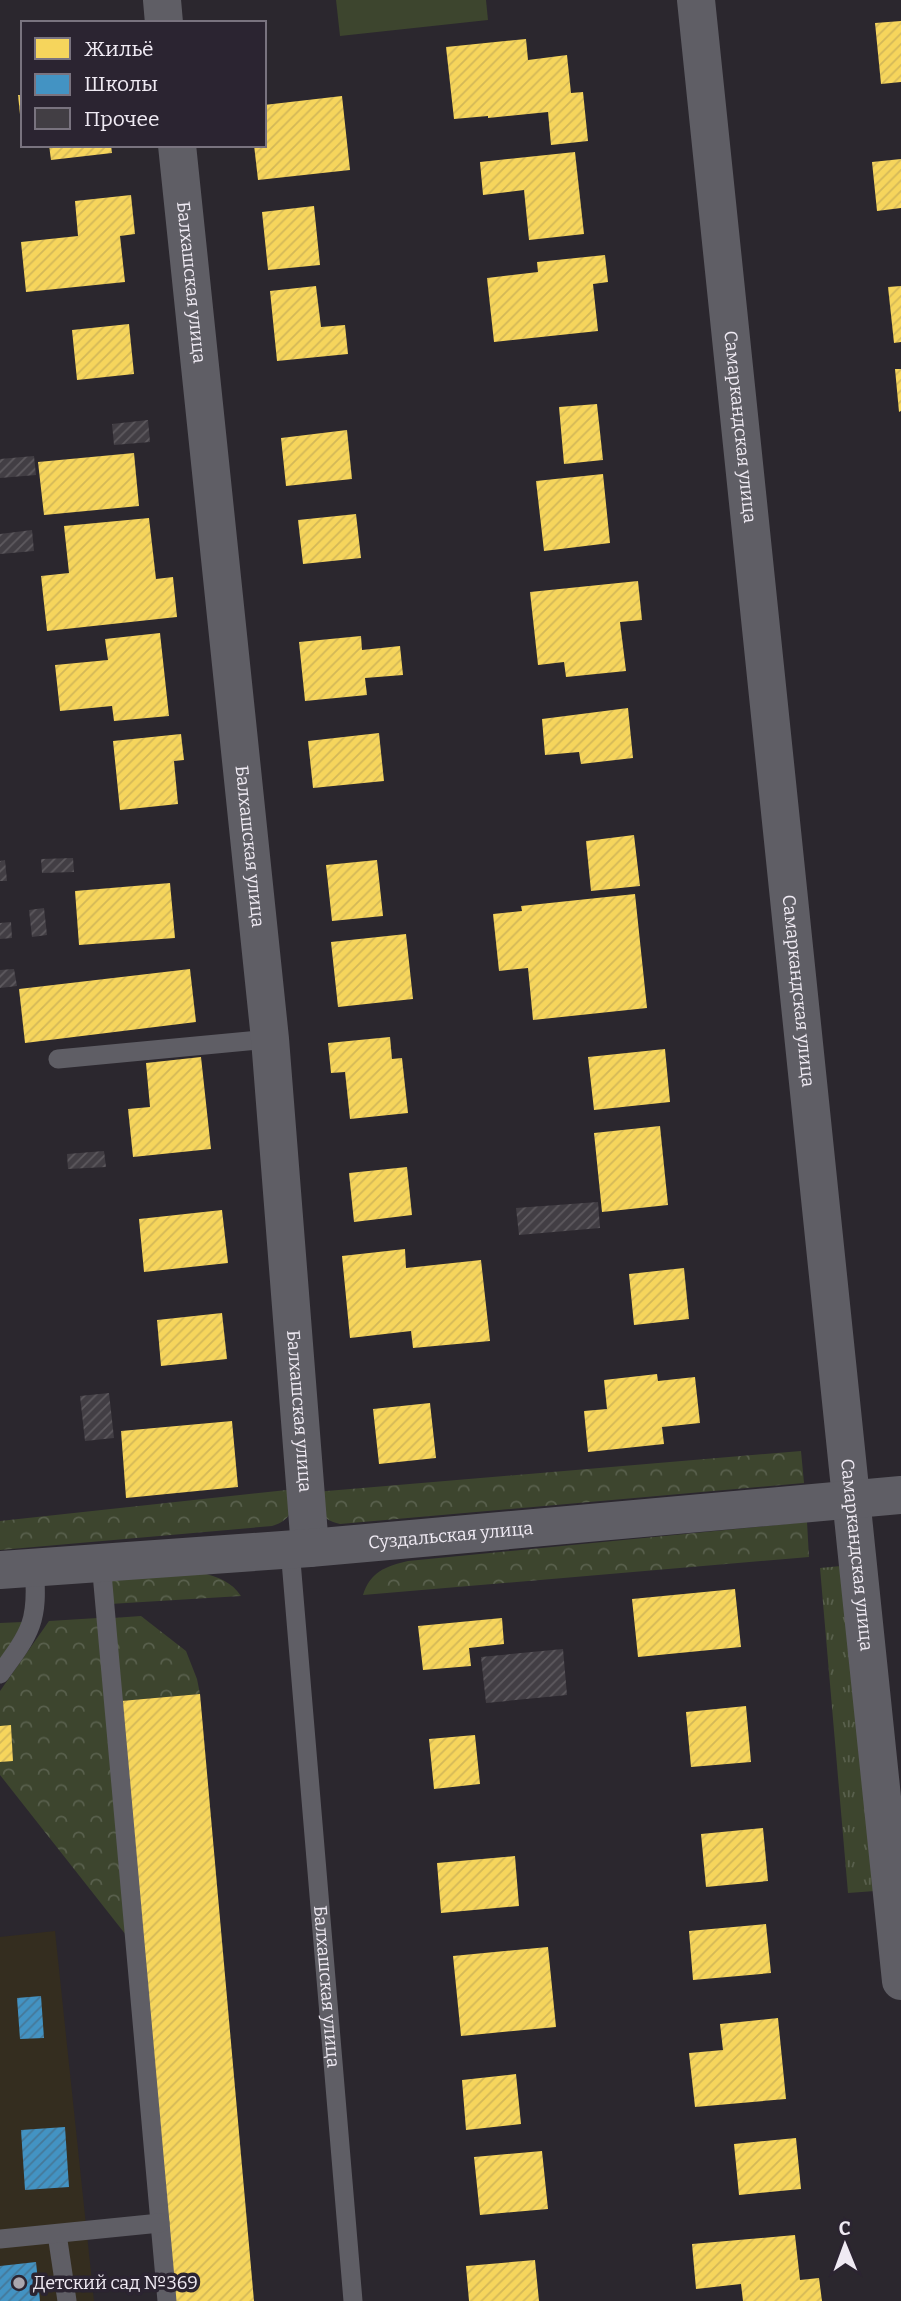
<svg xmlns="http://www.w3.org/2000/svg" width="901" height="2301" font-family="Bitter,serif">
<defs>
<pattern id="grass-tufts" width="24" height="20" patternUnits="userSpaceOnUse" patternTransform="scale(1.75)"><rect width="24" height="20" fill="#3d452e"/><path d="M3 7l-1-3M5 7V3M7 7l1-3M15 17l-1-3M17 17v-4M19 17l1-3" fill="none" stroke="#59604d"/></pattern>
<pattern id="forest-crowns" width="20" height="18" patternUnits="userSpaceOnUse" patternTransform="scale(1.75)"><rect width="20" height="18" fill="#3d452e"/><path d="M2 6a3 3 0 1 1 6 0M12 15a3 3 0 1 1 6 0" fill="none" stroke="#59604d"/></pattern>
<pattern id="homes-hatch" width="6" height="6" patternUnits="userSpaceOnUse" patternTransform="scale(1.75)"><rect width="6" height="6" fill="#f6d55c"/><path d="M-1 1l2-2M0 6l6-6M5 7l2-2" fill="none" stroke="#d3b858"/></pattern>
<pattern id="schools-hatch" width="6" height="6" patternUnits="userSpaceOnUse" patternTransform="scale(1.75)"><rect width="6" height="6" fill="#4393c3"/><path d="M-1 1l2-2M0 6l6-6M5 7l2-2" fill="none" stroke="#457898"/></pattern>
<pattern id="building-hatch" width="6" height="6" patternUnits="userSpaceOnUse" patternTransform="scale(1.75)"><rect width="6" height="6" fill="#423e44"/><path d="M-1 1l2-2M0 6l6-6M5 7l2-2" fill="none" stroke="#5e5a5f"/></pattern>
</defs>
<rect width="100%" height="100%" fill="#2b272e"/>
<path fill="#342d1f" d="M55 1931 94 2301H0V1937Z"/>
<path fill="url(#grass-tufts)" d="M841 1566 875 1891 848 1893 820 1568Z"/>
<path fill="url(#forest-crowns)" d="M801 1451 804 1483 340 1524C319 1519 321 1511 315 1492Z
M296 1489C292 1508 293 1520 272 1526L0 1550V1521Z
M807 1522 809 1557 363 1595C370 1572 386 1566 408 1561Z
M202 1573C218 1577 232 1582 241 1596L110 1604 108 1578Z
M141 1616 186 1651 197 1679 200 1694 121 1701 113 1618Z
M98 1618 126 1935 0 1775V1762L13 1760 11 1726H0V1691L49 1621Z
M23 1622 0 1663V1623Z"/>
<path fill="#3d452e" d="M336 0H486L488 20 340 36Z"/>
<path fill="url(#homes-hatch)" d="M901 21V82L881 84 875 23Z
M526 39 528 60 567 55 571 93 583 92 588 141 551 145 548 112 488 118V116L454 119 446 47Z
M18 95H23V124H21Z
M342 96 350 170 258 180 254 145H264V105Z
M49 145H111L112 153 51 160Z
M575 152 584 234 529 240 524 190 483 195 480 162Z
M901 159V208L877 211 872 162Z
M131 195 135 234 120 236 125 282 26 292 21 242 78 236 75 201Z
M314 206 320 265 268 270 262 212Z
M605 255 608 282 593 284 598 331 494 342 487 278 538 272 537 262Z
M316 286 321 327 345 325 348 354 277 361 270 291Z
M901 286V342L894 343 888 287Z
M129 324 134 374 77 380 72 330Z
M895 369H901V411L899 412Z
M597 404 603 460 564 464 559 407Z
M347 430 352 479 286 486 281 438Z
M134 453 139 506 44 515 38 462Z
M603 474 610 543 544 551 536 481Z
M356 514 361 558 303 564 298 520Z
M149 518 156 579 173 577 177 617 47 631 41 576 69 573 64 526Z
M638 581 642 620 620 622 626 671 566 677 564 662 538 665 530 592Z
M160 633 169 716 114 721 112 706 60 711 55 665 108 660 105 639Z
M361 636 362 650 400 646 403 675 365 678 367 695 305 701 299 642Z
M628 708 633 758 581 764 579 752 545 755 542 719Z
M379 733 384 781 313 788 308 741Z
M181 734 184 760 174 761 178 804 120 810 113 741Z
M634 835 640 886 591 891 586 841Z
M377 860 383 916 332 921 326 865Z
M170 883 175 938 79 945 75 891Z
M635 894 647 1008 533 1020 528 968 499 971 493 914 522 911 521 906Z
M406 934 413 999 338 1007 331 942Z
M190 969 196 1022 25 1043 19 989Z
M390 1037 392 1059 402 1058 408 1113 350 1119 345 1072 331 1073 328 1043Z
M665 1049 670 1102 594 1110 588 1057Z
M201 1057 211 1149 133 1157 128 1109 150 1107 146 1063Z
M660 1126 668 1205 602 1212 594 1133Z
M407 1167 412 1215 354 1222 349 1173Z
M222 1210 228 1263 144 1272 139 1219Z
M405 1249 406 1268 481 1260 490 1341 413 1348 411 1331 350 1338 342 1256Z
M684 1268 689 1319 634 1325 629 1274Z
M222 1313 227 1359 161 1366 157 1320Z
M657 1374 658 1381 695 1377 700 1423 662 1427 664 1444 588 1452 584 1411 607 1409 604 1380Z
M430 1403 436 1458 379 1464 373 1409Z
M232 1421 238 1487 126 1498 121 1431Z
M735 1589 741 1647 638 1657 632 1599Z
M502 1618 504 1644 469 1648 471 1666 423 1670 418 1626Z
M200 1694 254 2301H175L121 1701Z
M746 1706 751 1762 691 1767 686 1712Z
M11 1725 13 1761 0 1762V1726Z
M475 1735 480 1784 434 1789 429 1739Z
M763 1828 768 1881 706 1887 701 1834Z
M515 1856 519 1906 441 1913 437 1863Z
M766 1924 771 1973 693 1980 689 1931Z
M548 1947 556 2027 461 2036 453 1956Z
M778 2018 786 2099 695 2107 689 2053 723 2050 720 2024Z
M516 2074 521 2124 466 2130 462 2080Z
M796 2138 801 2189 739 2195 734 2144Z
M542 2151 548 2209 480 2215 474 2157Z
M795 2235 800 2280 819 2278 822 2301H743L741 2284 696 2289 692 2244Z
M535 2260 539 2301H469L466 2266Z"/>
<path fill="url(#schools-hatch)" d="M41 1996 44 2038 20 2039 17 1998Z
M65 2127 69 2187 25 2190 21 2130Z
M36 2262 40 2301H0V2266Z"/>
<path fill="url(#building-hatch)" d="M148 420 150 442 114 445 112 424Z
M34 456 36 475 0 478V459Z
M32 530 34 551 0 554V534Z
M73 858 74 872 42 873 41 859Z
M5 860 7 881H0V861Z
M44 908 47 935 32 937 29 910Z
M11 922 12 938 0 939V923Z
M14 969 17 986 0 988V970Z
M104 1151 106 1167 68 1169 67 1154Z
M598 1202 600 1228 519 1235 516 1208Z
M109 1393 114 1438 85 1441 80 1396Z
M563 1649 567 1695 486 1703 481 1657Z"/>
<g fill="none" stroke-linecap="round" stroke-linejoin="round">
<g stroke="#5f5e65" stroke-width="19">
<path d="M58 1059 270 1039"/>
<path id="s1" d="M290 1549 353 2301"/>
<path d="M101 1562 167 2301"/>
<path d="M0 1674C31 1632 39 1621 34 1567"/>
<path d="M57 2234 67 2301"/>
<path d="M0 2239 160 2223"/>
</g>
<g stroke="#5f5e65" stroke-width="38">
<path d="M162 0 164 23"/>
<path id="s2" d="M696 0 901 1981"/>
<path id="s3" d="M177 145 270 1039 310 1548"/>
<path id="s4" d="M0 1570 310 1548 901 1495"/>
</g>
</g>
<circle fill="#aaa6ae" stroke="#2b2431" stroke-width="2.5" cx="19" cy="2283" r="7"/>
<g text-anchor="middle" stroke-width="7" stroke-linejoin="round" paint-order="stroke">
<g font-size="18" fill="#efeaf3" stroke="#2b2431">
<text dy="6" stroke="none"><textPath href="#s3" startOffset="138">Балхашская улица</textPath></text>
<text dy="6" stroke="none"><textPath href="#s2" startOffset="429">Самаркандская улица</textPath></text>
<text dy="6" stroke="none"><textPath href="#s3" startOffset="705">Балхашская улица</textPath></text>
<text dy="6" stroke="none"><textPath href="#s2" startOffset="996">Самаркандская улица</textPath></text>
<text dy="6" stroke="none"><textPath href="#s3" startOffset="1272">Балхашская улица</textPath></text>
<text dy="6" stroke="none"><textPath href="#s4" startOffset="452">Суздальская улица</textPath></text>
<text dy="6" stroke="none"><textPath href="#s2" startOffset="1563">Самаркандская улица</textPath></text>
<text dy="6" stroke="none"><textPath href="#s1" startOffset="439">Балхашская улица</textPath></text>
</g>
<g font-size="18" fill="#efeaf3" stroke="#2b2431" text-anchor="start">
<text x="33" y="2289">Детский сад №369</text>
</g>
</g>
<rect x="21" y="21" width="245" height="126" fill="#2b2431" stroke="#79737f" stroke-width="2"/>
<rect x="35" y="38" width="35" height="21" fill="#f6d55c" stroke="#79737f" stroke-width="2"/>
<text x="84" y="56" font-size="21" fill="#efeaf3">Жильё</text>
<rect x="35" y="74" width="35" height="21" fill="#4393c3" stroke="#79737f" stroke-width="2"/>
<text x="84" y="91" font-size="21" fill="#efeaf3">Школы</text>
<rect x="35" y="108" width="35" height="21" fill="#423e44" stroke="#79737f" stroke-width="2"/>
<text x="84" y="126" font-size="21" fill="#efeaf3">Прочее</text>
<g transform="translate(845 2245) rotate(359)" stroke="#2b2431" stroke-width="5" paint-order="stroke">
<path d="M0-5L12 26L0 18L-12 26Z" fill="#efeaf3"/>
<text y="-10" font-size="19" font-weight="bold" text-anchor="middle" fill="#efeaf3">С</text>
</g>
</svg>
